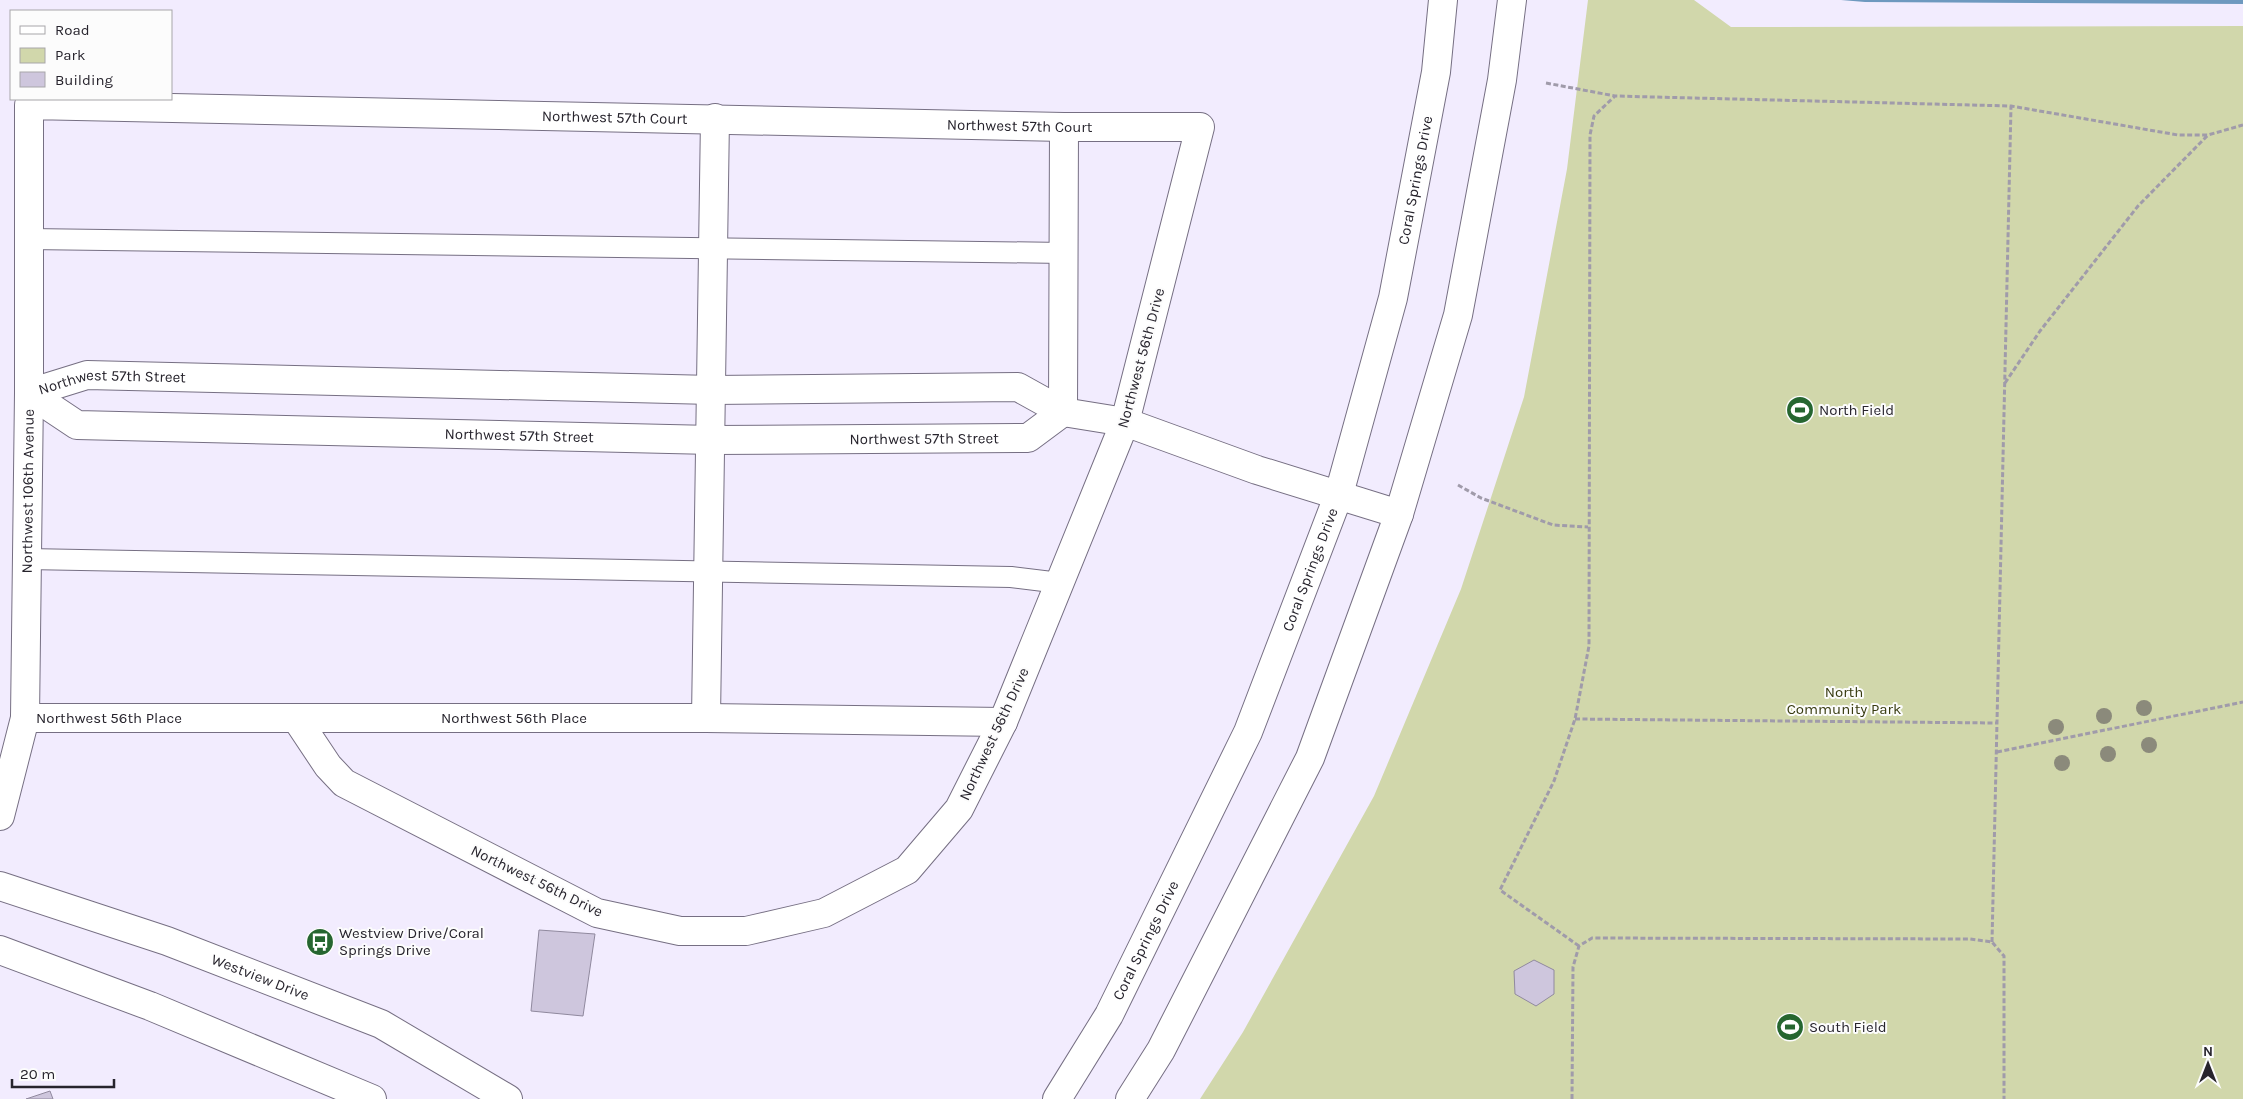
<svg xmlns="http://www.w3.org/2000/svg" width="2243" height="1099" font-family="Karla,sans-serif">
<rect width="100%" height="100%" fill="#f2ecfe"/>
<path fill="#d1d7ab" d="M1588 0H1694L1731 27 2243 26V1099H1200L1243 1032 1374 796 1461 589 1524 397 1567 169Z"/>
<path fill="#6e99bf" d="M1841 0H2243V4L1865 2Z"/>
<path fill="#cec6dd" stroke="#90899e" d="M539 930 595 934 583 1016 531 1011Z
M1534 960 1554 970V994L1536 1006 1515 994 1514 971Z
M50 1091 53 1099H26Z"/>
<g fill="none" stroke-linecap="round" stroke-linejoin="round">
<g stroke="#766f83" stroke-width="22">
<path id="lane" d="M29 239 1064 253
M27 559 1011 577 1060 583"/>
</g>
<g stroke="#766f83" stroke-width="30">
<g id="street">
<path id="s1" d="M29 393 87 375 712 390 1018 387 1063 412 1125 422 1257 470 1399 514"/>
<path id="s2" d="M29 393 77 425 712 440 1028 438 1063 412"/>
<path d="M1063 412 1064 127"/>
<path id="s3" d="M25 718H706L1003 722"/>
<path d="M706 718 715 118"/>
<path id="s4" d="M0 816 25 718 29 393V105L1064 127H1200L1125 422 1003 722 959 809 907 870 824 913 746 931H680L597 913 344 783 328 766 296 718"/>
</g>
</g>
<g stroke="#766f83" stroke-width="30">
<g id="secondary">
<path id="s5" d="M0 886 167 941 381 1024 508 1099"/>
<path d="M0 950 150 1006 372 1099"/>
<path id="s6" d="M1057 1099 1109 1015 1248 732 1339 494 1393 298 1436 72 1443 0"/>
<path d="M1130 1099 1161 1050 1310 758 1399 514 1458 315 1502 80 1512 0"/>
</g>
</g>
<path stroke="#a09baa" stroke-width="3" stroke-dasharray="5 2.5" stroke-linecap="butt" d="M1546 83 1615 96 2011 106 2178 135H2208L2243 125
M2005 383 2040 331 2138 206 2208 135
M1458 485 1481 498 1553 525 1588 527
M1575 719 1998 723
M1997 752 2243 702
M1992 942 2011 106
M1579 946 1500 890 1554 781 1575 719 1589 646 1590 135 1594 116 1615 96
M1572 1099 1573 967 1579 946 1592 938 1970 939 1992 942 2004 956V1099"/>
<use href="#lane" stroke="#fff" stroke-width="20"/>
<use href="#street" stroke="#fff" stroke-width="28"/>
<use href="#secondary" stroke="#fff" stroke-width="28"/>
</g>
<g fill="#8b8a7b">
<circle cx="2144" cy="708" r="8"/>
<circle cx="2104" cy="716" r="8"/>
<circle cx="2056" cy="727" r="8"/>
<circle cx="2149" cy="745" r="8"/>
<circle cx="2108" cy="754" r="8"/>
<circle cx="2062" cy="763" r="8"/>
</g>
<defs>
<g id="stadium-disc" transform="scale(1.4375)"><circle r="9.5" fill="#266630" stroke="#fcfcfc"/><path d="M0-5a6.5 5 0 1 0 0 10a6.5 5 0 1 0 0-10ZM-3.5-1.8h7v3.6h-7Z" fill="#fff"/></g>
<g id="bus-disc" transform="scale(1.4375)"><circle r="9.5" fill="#266630" stroke="#fcfcfc"/><path d="M-5-6H5V4H4V6H2V4H-2V6H-4V4H-5ZM-3.5-4V0h7V-4ZM-3.5 1.2v1.5H-2V1.2ZM2 1.2v1.5H3.5V1.2Z" fill="#fff"/></g>
</defs>
<g fill-rule="evenodd">
<use href="#stadium-disc" x="1800" y="410"/>
<use href="#bus-disc" x="320" y="942"/>
<use href="#stadium-disc" x="1790" y="1027"/>
</g>
<g text-anchor="middle" stroke-width="4" stroke-linejoin="round" paint-order="stroke">
<g font-size="15" fill="#27242d" stroke="#fcfcfc">
<text dy="5" stroke="none"><textPath href="#s4" startOffset="1300">Northwest 57th Court</textPath></text>
<text dy="5" stroke="none"><textPath href="#s4" startOffset="1705">Northwest 57th Court</textPath></text>
<text dy="5" stroke="none"><textPath href="#s6" startOffset="992">Coral Springs Drive</textPath></text>
<text transform="translate(1141 358) rotate(-75)" y="5">Northwest 56th Drive</text>
<text dy="5" stroke="none"><textPath href="#s1" startOffset="85">Northwest 57th Street</textPath></text>
<text dy="5" stroke="none"><textPath href="#s2" startOffset="500">Northwest 57th Street</textPath></text>
<text dy="5" stroke="none"><textPath href="#s2" startOffset="905">Northwest 57th Street</textPath></text>
<text dy="5" stroke="none"><textPath href="#s4" startOffset="328">Northwest 106th Avenue</textPath></text>
<text dy="5" stroke="none"><textPath href="#s6" startOffset="588">Coral Springs Drive</textPath></text>
<text dy="5" stroke="none"><textPath href="#s3" startOffset="84">Northwest 56th Place</textPath></text>
<text dy="5" stroke="none"><textPath href="#s3" startOffset="489">Northwest 56th Place</textPath></text>
<text transform="translate(994 734) rotate(-65)" y="5">Northwest 56th Drive</text>
<text transform="translate(537 881) rotate(26)" y="5">Northwest 56th Drive</text>
<text dy="5" stroke="none"><textPath href="#s6" startOffset="182">Coral Springs Drive</textPath></text>
<text dy="5" stroke="none"><textPath href="#s5" startOffset="276">Westview Drive</textPath></text>
</g>
<g font-size="15" fill="#27242d" stroke="#fcfcfc" text-anchor="start">
<text x="1819" y="415">North Field</text>
<text x="339" y="938">Westview Drive/Coral<tspan x="339" dy="17">Springs Drive</tspan></text>
<text x="1809" y="1032">South Field</text>
</g>
<g font-size="15" fill="#373a0f" stroke="#fcfcfc">
<text x="1844" y="697">North<tspan x="1844" dy="17">Community Park</tspan></text>
</g>
</g>
<rect x="10" y="10" width="162" height="90" fill="#fcfcfc" stroke="#a7a6a9"/>
<rect x="20" y="26" width="25" height="8" fill="#ffffff" stroke="#a7a6a9"/>
<text x="55" y="35" font-size="15" fill="#27242d">Road</text>
<rect x="20" y="48" width="25" height="15" fill="#d1d7ab" stroke="#a7a6a9"/>
<text x="55" y="60" font-size="15" fill="#27242d">Park</text>
<rect x="20" y="72" width="25" height="15" fill="#cec6dd" stroke="#a7a6a9"/>
<text x="55" y="85" font-size="15" fill="#27242d">Building</text>
<g transform="translate(2208 1064)" stroke="#fcfcfc" stroke-width="4" paint-order="stroke">
<path d="M0-4L9 19L0 12L-9 19Z" fill="#27242d"/>
<text y="-8" font-size="14" font-weight="bold" text-anchor="middle" fill="#27242d">N</text>
</g>
<path d="M12 1079v8h102v-8" fill="none" stroke="#27242d" stroke-width="2.5"/>
<text x="20" y="1079" font-size="15" fill="#27242d" stroke="#fcfcfc" stroke-width="4" paint-order="stroke">20 m</text>
</svg>
